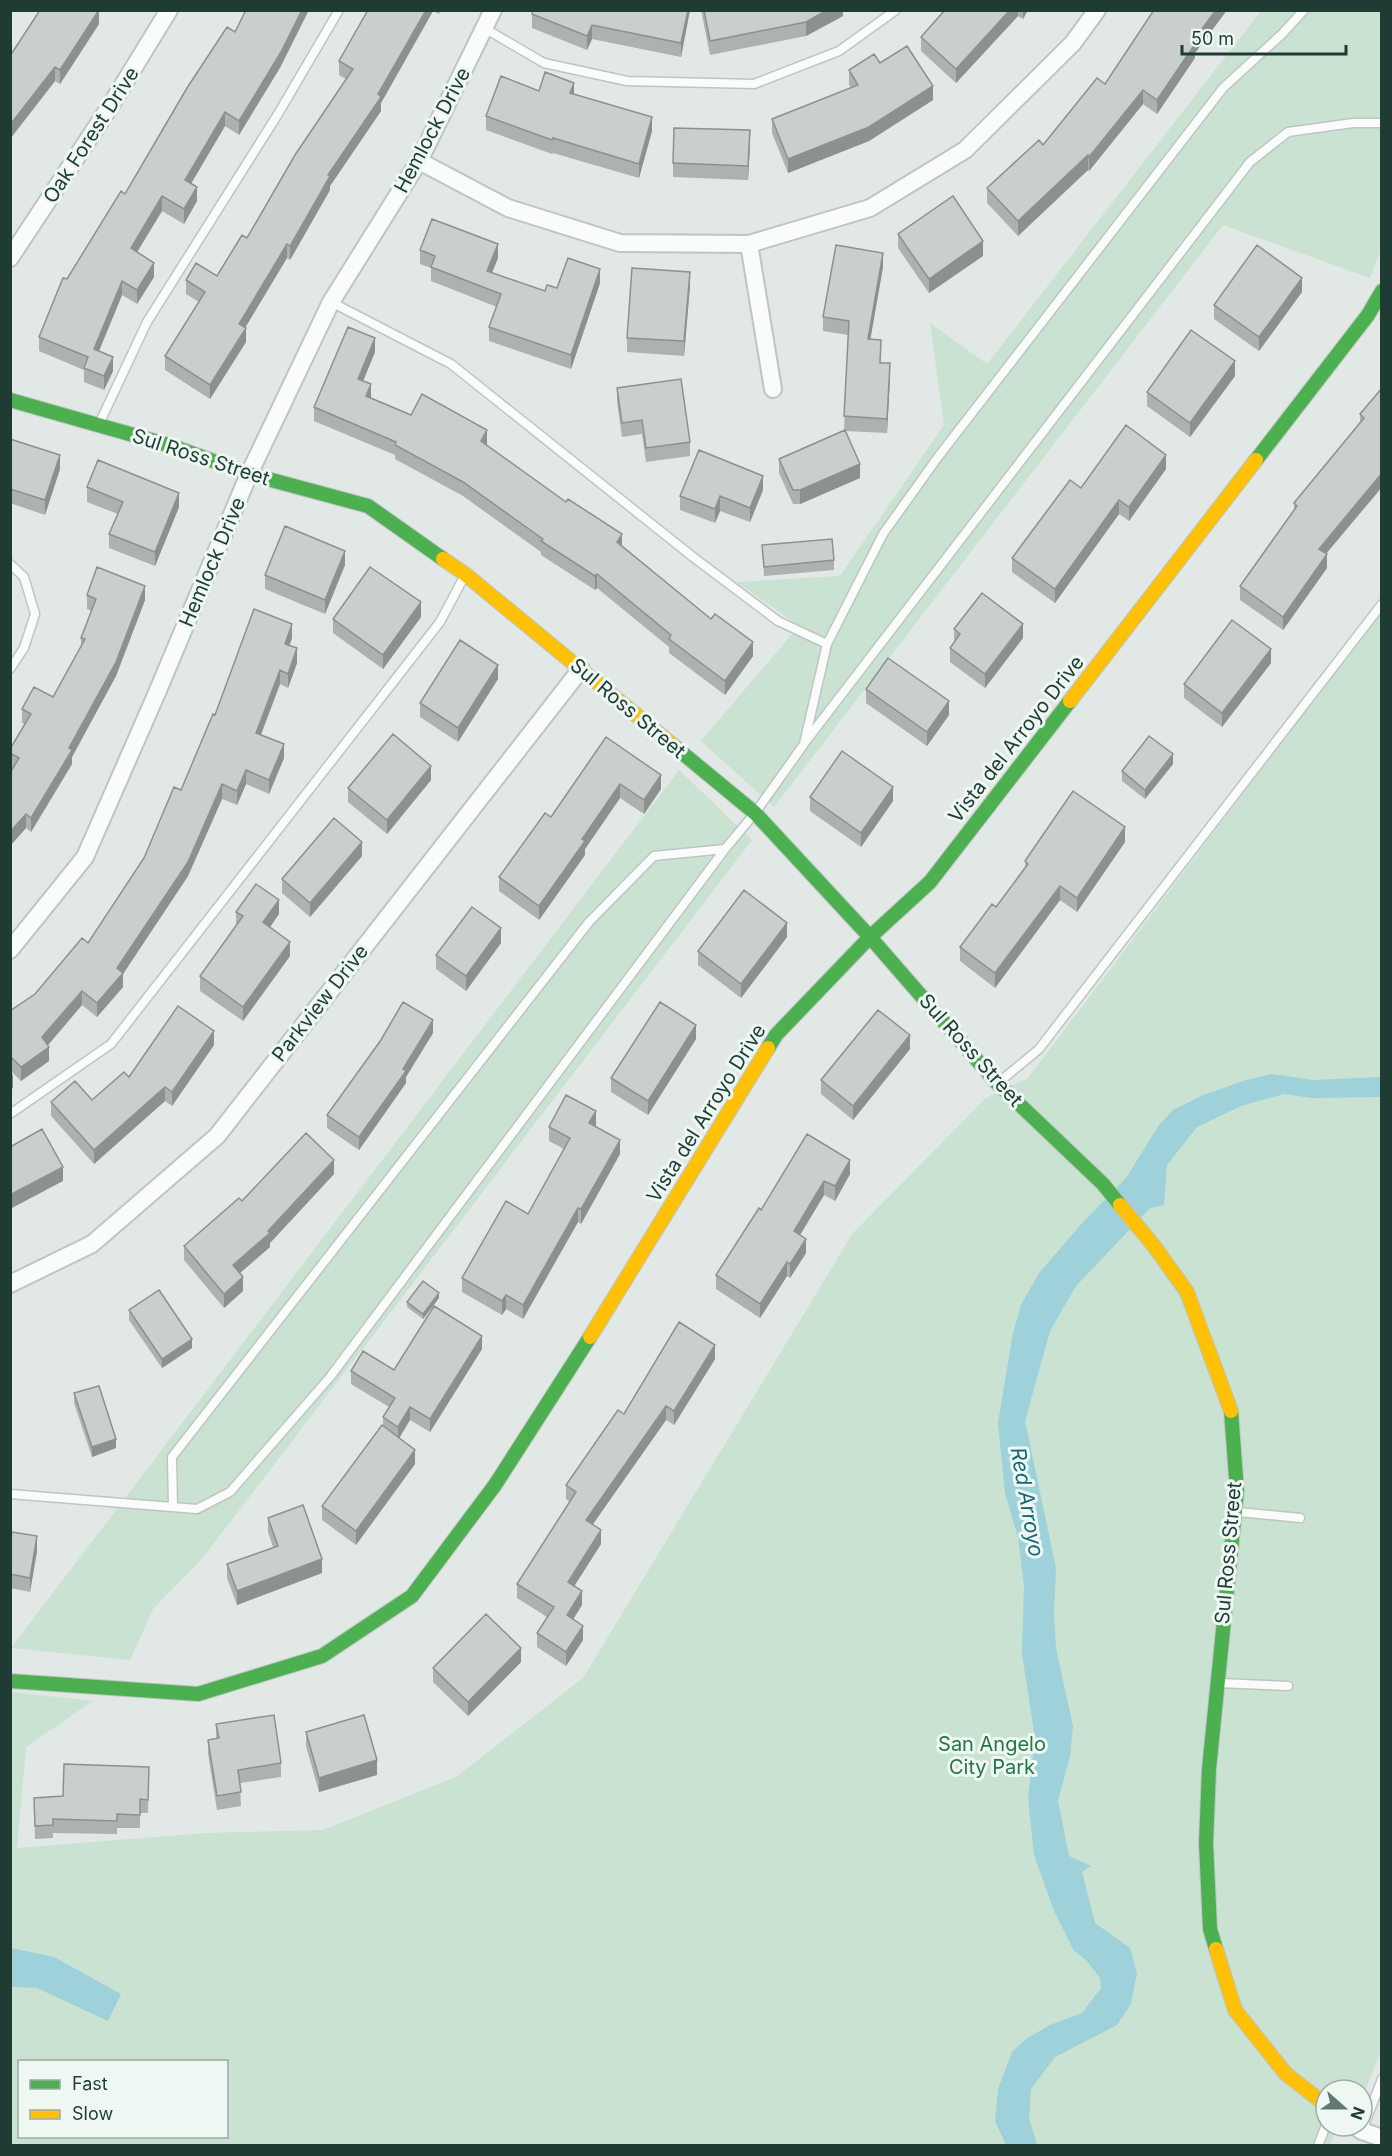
<svg xmlns="http://www.w3.org/2000/svg" width="1392" height="2156" font-family="Inter,sans-serif">
<rect width="100%" height="100%" fill="#e1e8e5"/>
<path fill="#c9e2d1" fill-rule="evenodd" d="M1261 11H1381L1382 247 1370 278 1223 225 774 807 701 741 799 626 737 582 840 576 944 425 930 323 987 364Z
M1381 611 1382 2048 1366 2089 1362 2095V2090H1326V2126H1340L1329 2145 11 2146V1692L93 1701 26 1747 17 1848 207 1833 323 1830 456 1777 583 1678 853 1233 986 1098 1028 1078ZM20 2062H226V2136H20Z
M679 770 752 840 201 1560 153 1609 130 1660 11 1648Z"/>
<path fill="#9ed1d9" d="M1272 1074 1313 1080 1381 1077V1097L1312 1098 1284 1094 1241 1106 1197 1127 1167 1165 1164 1205 1150 1208 1076 1286 1050 1331 1025 1421 1056 1568 1054 1611 1056 1648 1073 1726 1070 1756 1058 1801 1069 1856 1091 1866 1082 1872 1095 1923 1130 1948 1137 1973 1131 2004 1117 2025 1055 2057 1031 2089 1029 2118 1037 2145H1006L995 2121 998 2089 1012 2052 1026 2039 1050 2025 1082 2013 1101 1988 1100 1978 1086 1960 1074 1951 1054 1911 1034 1855 1028 1798 1035 1738 1022 1654 1024 1586 1018 1537 1005 1493 998 1423 1013 1333 1021 1305 1039 1273 1084 1221 1126 1178 1159 1125 1173 1110 1201 1096 1246 1080Z
M11 1948 54 1957 121 1994 108 2021 37 1988 11 1987Z"/>
<g fill="none" stroke-linecap="round" stroke-linejoin="round">
<g stroke="#bec5c2" stroke-width="11">
<path id="lane" d="M484 28 544 63 627 81 754 84 839 51 896 10
M331 302 451 364 693 557 778 621 827 644
M100 422 147 322 278 114 339 10
M10 564 24 577 35 614 24 648 10 669
M806 741 1250 162 1288 132 1353 123H1382
M998 1083 1039 1049 1382 604
M10 1114 111 1044 440 622 464 577
M10 1494 197 1509 230 1492 330 1377 725 849
M173 1507 172 1457 589 922 654 856 725 849 755 813 804 744 827 644 883 534 938 457 1223 88 1282 34 1304 10
M1238 1512 1300 1518
M1219 1683 1288 1686
M1362 2131 1382 2079
M1318 2146 1326 2125"/>
</g>
<g stroke="#bec5c2" stroke-width="20">
<path id="street" d="M419 161 508 208 620 243 749 244 870 208 965 150 1073 43 1097 10
M749 244 773 389
M10 258 109 108 169 10
M10 950 85 857 156 695 249 474 331 302 419 161 493 10
M10 1284 92 1244 217 1136 581 669
M1355 2126 1362 2131 1382 2138"/>
</g>
<g stroke="#bdc5c2" stroke-width="16">
<path id="fast" d="M10 400 172 446 249 474 368 506 443 559
M1256 460 1368 315 1382 291
M675 747 755 813 870 937 997 1083 1103 1184 1120 1205
M768 1048 776 1035 870 937 930 882 1070 701
M10 1681 198 1694 322 1656 412 1596 495 1485 590 1337
M1216 1949 1210 1929 1206 1843 1209 1769 1237 1491 1231 1411"/>
</g>
<g stroke="#bdc5c2" stroke-width="16">
<path id="slow" d="M443 559 465 574 675 747
M1070 701 1256 460
M1120 1205 1154 1246 1187 1292 1231 1411
M590 1337 768 1048
M1216 1949 1235 2010 1286 2074 1326 2105"/>
</g>
<use href="#lane" stroke="#fafcfb" stroke-width="8"/>
<use href="#street" stroke="#fafcfb" stroke-width="16"/>
<use href="#fast" stroke="#4caf50" stroke-width="14"/>
<use href="#slow" stroke="#ffc107" stroke-width="14"/>
</g>
<path fill="#acb2af" d="M368 10H441L439 14 433 11 381 103V111L330 186V190L290 260 287 258 245 327 246 342 210 399 165 370V356L199 302 186 294V280L217 276 247 238 346 79 339 75V61Z
M690 10 681 57 592 39 587 50 532 28V14Z
M701 10H843V16L806 36 710 55Z
M945 10H1028L1023 19 1018 16 956 83 921 51V37Z
M1154 10H1227L1195 53V58L1157 114 1143 104 1089 171 1088 170 1018 236 987 203V188L1043 145 1105 84Z
M99 24 60 84 55 81 10 139V56Z
M880 63 933 100 869 141 788 173 772 133V119L851 87 849 85V70Z
M281 66 239 135 225 126 191 183 197 201 184 224 162 211 137 252 154 277 137 304 122 295 99 351 113 371 104 390 84 382V370L39 351V337L67 279 125 194Z
M539 91 574 94 652 131 639 178 553 153 552 154 486 130V116Z
M750 144 748 180 673 177V163Z
M898 234 983 256 929 293 898 248Z
M420 250 498 258 492 273 545 291 557 288 600 283 571 369 489 341V327L497 307 431 281V268L420 264Z
M883 267 870 339 881 363 890 377 887 433 845 431 860 478 800 504H793L779 473V459L844 430 848 335 823 331V317Z
M690 286 684 356 627 352V338Z
M1302 292 1259 351 1214 319V305Z
M375 352 363 381 371 398 411 415 487 444V445L622 546 753 656 725 695 669 653V647L597 588 595 590 541 555V552L463 496 395 459V455L314 421V407Z
M1235 376 1190 437 1147 406V392Z
M617 388 690 442V456L646 462 642 434 622 437 617 402Z
M1382 388V487L1326 554 1327 568 1283 630 1240 600V586L1294 510V503L1360 423V414Z
M10 439 60 469 45 515 10 503Z
M1166 469 1129 521 1119 514 1055 603 1012 572V558L1081 488Z
M87 487 179 507 155 566 109 548V534L118 514 87 502Z
M763 490 750 522 720 511 715 523 680 510V496Z
M762 545 834 560V570L764 576Z
M345 565 325 614 265 589V575Z
M87 595 145 600 116 676 72 757V764L31 832 26 828 10 846V773L13 769 10 767V749L25 724 22 723V709L53 697 81 646V638L91 611 87 609Z
M421 617 383 669 333 633V619Z
M954 629 1023 638 985 688 950 662V648L954 642Z
M292 638 289 646 297 663 288 688 280 684 261 735 284 758 269 794 246 784 237 805 222 799 188 876 123 974V987L97 1017 82 1005 48 1045 49 1061 21 1081 10 1070V1011L35 994 88 943 144 858 181 790 215 715Z
M1271 663 1222 727 1184 698V684Z
M498 679 458 742 420 717V703Z
M866 689 949 715 927 746 866 703Z
M606 737 661 789 644 814 620 798 585 849V855L539 920 499 891V877L551 817Z
M1173 764 1145 799 1122 781V771Z
M431 780 387 834 348 802V788Z
M810 797 893 801 861 847 810 811Z
M1125 842 1077 912 1060 900 995 988 960 961V947L996 907 1025 868V861Z
M362 856 310 917 282 893V879Z
M236 912 279 914 270 927 290 956 243 1021 200 991V976L236 926Z
M787 937 741 998 698 965V951Z
M501 943 466 991 436 969V955Z
M433 1033 406 1077V1083L359 1150 327 1128V1115Z
M696 1039 648 1115 611 1092V1078Z
M214 1045 172 1106 165 1101 94 1164 51 1116V1102L92 1100 129 1077Z
M910 1049 853 1120 821 1094V1080Z
M596 1125 595 1126 620 1154 581 1224 578 1222 523 1319 506 1309 502 1315 462 1292V1278L528 1214 564 1149 549 1141V1127Z
M807 1134 850 1174 835 1201 824 1195 800 1235 806 1253 790 1278 787 1276 760 1318 716 1289V1275L761 1210Z
M334 1174 270 1243V1247L240 1273 243 1291 224 1308 184 1260V1246L242 1201Z
M439 1298 423 1319 407 1307V1302Z
M129 1310 192 1348 162 1368 129 1320Z
M482 1349 430 1432 410 1420 399 1438 415 1464 356 1545 322 1520V1506L383 1426V1417L389 1407 351 1384V1371L394 1370Z
M715 1359 674 1425 666 1420 593 1524 601 1544 574 1586 582 1605 573 1619 583 1640 566 1666 537 1647V1633L547 1617 517 1598V1584L570 1502 566 1499V1485L624 1414Z
M74 1393 116 1448 92 1457 74 1403Z
M268 1518 322 1573 237 1605 227 1578V1564L273 1547 268 1532Z
M10 1543 37 1551 30 1592 10 1588Z
M521 1662 468 1716 433 1682V1668Z
M216 1724 281 1763V1777L240 1783 241 1806 217 1810 208 1754V1740L216 1738Z
M306 1732 377 1775 319 1792 306 1746Z
M149 1767 148 1813H140V1828H117V1834L53 1833V1838L35 1839 34 1798 63 1796Z"/>
<path fill="#8c918f" d="M99 10V24L60 84V70Z
M302 10H309L281 66 239 135V121Z
M426 10 433 11 381 103V111L330 186V190L290 260V246L328 175 378 94Z
M688 10H690L681 57V43Z
M827 10H843V16L806 36V22Z
M1010 10H1018V16L956 83V69Z
M1023 10H1028L1023 19Z
M1216 10H1227L1195 53V58L1157 114V100L1192 42Z
M592 25V39L587 50V36Z
M55 67V81L10 139V125Z
M574 83V97L570 93Z
M933 86V100L869 141 788 173V159Z
M1143 90V104L1089 171V157Z
M225 112V126L185 194V180Z
M652 117V131L639 178V164Z
M750 130V144L748 180V166Z
M1088 155V170L1018 236V221Z
M197 187V201L184 224V209Z
M162 196V211L131 262V248Z
M983 241V256L929 293V279Z
M287 244V258L239 338V324Z
M498 244V258L487 285V271Z
M883 253V267L868 353V339Z
M154 263V277L137 304V290Z
M600 269V283L571 369V355Z
M690 272V286L684 356V341Z
M1302 278V292L1259 351V337Z
M122 281V295L94 363V349Z
M246 328V342L210 399V385Z
M375 338V352L358 393V379Z
M113 357V371L104 390V376Z
M1235 361V376L1190 437V423Z
M890 363V377L887 433V419Z
M371 384V398L366 396Z
M487 430V444L481 455V441Z
M60 455V469L45 515V500Z
M1166 455V469L1129 521V507Z
M860 464V478L800 504V490Z
M1382 473V487L1319 562V549Z
M763 476V490L750 522V508Z
M179 493V507L155 566V552Z
M720 496V511L715 523V509Z
M1119 500V514L1055 603V589Z
M622 534V548L617 542Z
M345 551V565L325 614V600Z
M1327 554V568L1283 630V617Z
M597 574V588L595 590V576Z
M145 586V600L116 676 72 757V764L31 832V818L69 748Z
M421 602V617L383 669V655Z
M292 624V638L285 658V644Z
M1023 624V638L985 688V674Z
M753 642V656L725 695V681Z
M297 648V663L288 688V674Z
M1271 649V663L1222 727V713Z
M498 665V679L458 742V728Z
M280 670V684L256 747V733Z
M949 701V715L927 746V732Z
M284 744V758L269 794V780Z
M1173 754V764L1145 799V790Z
M431 766V780L387 834V820Z
M246 770V784L237 805V791Z
M661 775V789L644 814V800Z
M222 784V799L188 876 123 974V987L97 1017V1003Z
M620 784V798L585 849V855L539 920V906L582 839Z
M893 787V801L861 847V833Z
M26 814V828L10 846V832Z
M1125 827V842L1077 912V898Z
M362 842V856L310 917V903Z
M1060 886V900L995 988V973Z
M279 900V914L263 937V922Z
M787 923V937L741 998V984Z
M501 928V943L466 991V976Z
M290 942V956L243 1021V1007Z
M82 991V1005L42 1052V1037Z
M433 1020V1033L406 1077V1083L359 1150V1137L403 1069Z
M696 1025V1039L648 1115V1101Z
M214 1031V1045L172 1106V1092Z
M910 1035V1049L853 1120V1106Z
M49 1047V1061L21 1081V1067Z
M13 1074V1088L10 1090V1076Z
M165 1087V1101L94 1164V1150Z
M596 1111V1125L589 1137V1123Z
M620 1140V1154L581 1224V1209Z
M334 1160V1174L270 1243V1247L233 1279V1265L268 1231Z
M850 1160V1174L835 1201V1186Z
M63 1167V1181L10 1209V1195Z
M824 1181V1195L794 1245V1231Z
M578 1208V1222L523 1319V1305Z
M806 1239V1253L790 1278V1264Z
M787 1262V1276L760 1318V1304Z
M243 1277V1291L224 1308V1294Z
M439 1293V1298L423 1319V1314Z
M506 1295V1309L502 1315V1301Z
M482 1336V1349L430 1432V1419Z
M192 1339V1348L162 1368V1359Z
M715 1345V1359L674 1425V1411Z
M666 1406V1420L586 1534V1520Z
M410 1407V1420L398 1440V1427Z
M116 1439V1448L92 1457V1447Z
M415 1450V1464L356 1545V1531Z
M601 1530V1544L568 1596V1582Z
M37 1536V1551L30 1592V1578Z
M322 1559V1573L237 1605V1591Z
M582 1591V1605L567 1629V1615Z
M583 1626V1640L566 1666V1652Z
M521 1648V1662L468 1716V1702Z
M377 1760V1775L319 1792V1778Z"/>
<path fill="#c8cfcc" stroke="#8c918f" stroke-width="1.5" d="M40 10H99L60 70 55 67 10 125V56Z
M246 10H302L281 52 239 121 225 112 185 180 197 187 184 209 162 196 131 248 154 263 137 290 122 281 94 349 113 357 104 376 84 368 88 357 39 337 63 278 67 279 121 191 125 194 187 88 227 27 235 32Z
M368 10H426L378 94 381 97 328 175 330 176 290 246 287 244 239 324 246 328 210 385 165 356 205 292 186 280 196 263 217 276 242 235 247 238 295 155 353 69 339 61Z
M533 10H688L681 43 592 25 587 36 532 14Z
M704 10H827L806 22 710 41Z
M945 10H1010L956 69 921 37Z
M1154 10H1216L1192 42 1195 44 1157 100 1143 90 1089 157 1088 155 1018 221 987 188 1039 140 1043 145 1097 78 1105 84Z
M907 46 933 86 869 127 788 159 772 119 858 85 849 70 874 54 880 63Z
M545 72 574 83 570 93 652 117 639 164 553 138 552 140 486 116 501 76 539 91Z
M674 128 750 130 748 166 673 163Z
M953 196 983 241 929 279 898 234Z
M432 219 498 244 487 271 545 291 547 285 557 288 568 258 600 269 571 355 489 327 501 294 431 267 435 256 420 250Z
M836 245 883 253 868 339 881 340 880 363H890L887 419 844 416 849 321 823 317Z
M1257 245 1302 278 1259 337 1214 305Z
M632 268 690 272 684 341 627 338Z
M348 327 375 338 358 379 371 384 366 396 411 415 422 394 487 430 481 441 566 502 568 499 622 534 617 542 711 619 715 614 753 642 725 681 669 639 671 635 597 574 595 576 541 541 543 539 463 482 395 445 396 442 314 407Z
M1191 330 1235 361 1190 423 1147 392Z
M681 379 690 442 646 448 642 420 622 423 617 388Z
M1382 388V473L1319 549 1327 554 1283 617 1240 586 1297 506 1294 503 1364 418 1360 414Z
M1126 425 1166 455 1129 507 1119 500 1055 589 1012 558 1070 480 1081 488Z
M845 430 860 464 800 490H793L779 459Z
M10 439 60 455 45 500 10 489Z
M699 450 763 476 750 508 720 496 715 509 680 496Z
M98 460 179 493 155 552 109 534 123 502 87 487Z
M285 526 345 551 325 600 265 575Z
M832 539 834 560 764 567 762 545Z
M97 567 145 586 116 662 69 748 72 750 31 818 26 814 10 832V773L19 758 10 753V749L31 714 22 709 34 687 53 697 85 639 81 638 96 599 87 595Z
M370 567 421 602 383 655 333 619Z
M982 593 1023 624 985 674 950 648 960 634 954 629Z
M254 609 292 624 285 644 297 648 288 674 280 670 256 733 284 744 269 780 246 770 237 791 222 784 188 862 117 968 123 973 97 1003 82 991 42 1037 49 1047 21 1067 10 1056V1011L35 994 82 938 88 943 144 858 174 787 181 790 213 714 215 715Z
M1232 620 1271 649 1222 713 1184 684Z
M460 640 498 665 458 728 420 703Z
M888 658 949 701 927 732 866 689Z
M393 734 431 766 387 820 348 788Z
M1149 736 1173 754 1145 790 1122 771Z
M606 737 661 775 644 800 620 784 582 839 585 841 539 906 499 877 545 813 551 817Z
M842 751 893 787 861 833 810 797Z
M1073 791 1125 827 1077 898 1060 886 995 973 960 947 992 904 996 907 1028 864 1025 861Z
M334 818 362 842 310 903 282 879Z
M256 884 279 900 263 922 290 942 243 1007 200 976 243 916 236 912Z
M744 890 787 923 741 984 698 951Z
M472 907 501 928 466 976 436 955Z
M403 1002 433 1020 403 1069 406 1071 359 1137 327 1115 381 1040Z
M660 1002 696 1025 648 1101 611 1078Z
M178 1006 214 1031 172 1092 165 1087 94 1150 51 1102 75 1081 92 1100 124 1072 129 1077Z
M878 1010 910 1035 853 1106 821 1080Z
M566 1095 596 1111 589 1123 620 1140 581 1209 578 1208 523 1305 506 1295 502 1301 462 1278 506 1201 528 1214 570 1138 549 1127Z
M42 1129 63 1167 10 1195V1147Z
M306 1133 334 1160 268 1231 270 1233 233 1265 243 1277 224 1294 184 1246 239 1198 242 1201Z
M807 1134 850 1160 835 1186 824 1181 794 1231 806 1239 790 1264 787 1262 760 1304 716 1275 759 1208 761 1210Z
M423 1281 439 1293 423 1314 407 1302Z
M159 1290 192 1339 162 1359 129 1310Z
M434 1306 482 1336 430 1419 410 1407 398 1427 383 1417 395 1398 351 1371 363 1351 394 1370Z
M679 1322 715 1345 674 1411 666 1406 586 1520 601 1530 568 1582 582 1591 567 1615 583 1626 566 1652 537 1633 554 1607 517 1584 576 1492 566 1485 618 1410 624 1414Z
M99 1386 116 1439 92 1447 74 1393Z
M382 1425 415 1450 356 1531 322 1506Z
M303 1505 322 1559 237 1591 227 1564 278 1546 268 1518Z
M12 1532 37 1536 30 1578 10 1574V1543Z
M486 1614 521 1648 468 1702 433 1668Z
M274 1715 281 1763 238 1770 241 1792 217 1796 208 1740 219 1738 216 1724Z
M364 1715 377 1760 319 1778 306 1732Z
M64 1764 149 1767 148 1800 140 1799V1815L117 1814V1821L53 1819V1825L35 1826 34 1798 63 1796Z"/>
<g text-anchor="middle" stroke-width="6" stroke-linejoin="round" paint-order="stroke">
<g font-size="20" fill="#1e3c34" stroke="#eff7f3">
<text transform="translate(432 130) rotate(-62)" y="7">Hemlock Drive</text>
<text transform="translate(91 135) rotate(-57)" y="7">Oak Forest Drive</text>
<text transform="translate(201 457) rotate(18)" y="7">Sul Ross Street</text>
<text transform="translate(212 562) rotate(-67)" y="7">Hemlock Drive</text>
<text transform="translate(628 708) rotate(40)" y="7">Sul Ross Street</text>
<text transform="translate(1016 739) rotate(-52)" y="7">Vista del Arroyo Drive</text>
<text transform="translate(320 1003) rotate(-52)" y="7">Parkview Drive</text>
<text transform="translate(971 1050) rotate(48)" y="7">Sul Ross Street</text>
<text transform="translate(706 1113) rotate(-58)" y="7">Vista del Arroyo Drive</text>
<text transform="translate(1228 1553) rotate(-85)" y="7">Sul Ross Street</text>
</g>
<g font-size="20" fill="#267546" stroke="#eff7f3">
<text x="992" y="1751">San Angelo<tspan x="992" dy="23">City Park</tspan></text>
</g>
<g font-size="21" font-style="italic" fill="#15687b" stroke="#eff7f3">
<text transform="translate(1027 1502) rotate(80)" y="7">Red Arroyo</text>
</g>
</g>
<rect width="1392" height="2156" fill="none" stroke="#1e3c34" stroke-width="24"/>
<rect x="18" y="2060" width="210" height="78" fill="#eff7f3" stroke="#9baca7" stroke-width="1.5"/>
<rect x="30" y="2080" width="30" height="9" fill="#4caf50" stroke="#9baca7" stroke-width="1.5"/>
<text x="72" y="2090" font-size="18" fill="#1e3c34">Fast</text>
<rect x="30" y="2110" width="30" height="9" fill="#ffc107" stroke="#9baca7" stroke-width="1.5"/>
<text x="72" y="2120" font-size="18" fill="#1e3c34">Slow</text>
<g transform="translate(1344 2108) rotate(111)"><circle r="28" fill="#eff7f3" stroke="#9baca7" stroke-width="1.5"/>
<path d="M0-4.5L10 22L0 15L-10 22Z" fill="#627872"/>
<text y="-9" font-size="16" font-weight="bold" text-anchor="middle" fill="#1e3c34">N</text>
</g>
<path d="M1182 45v9h164v-9" fill="none" stroke="#1e3c34" stroke-width="3"/>
<text x="1191" y="45" font-size="18" fill="#1e3c34" stroke="#eff7f3" stroke-width="4.5" paint-order="stroke">50 m</text>
</svg>
